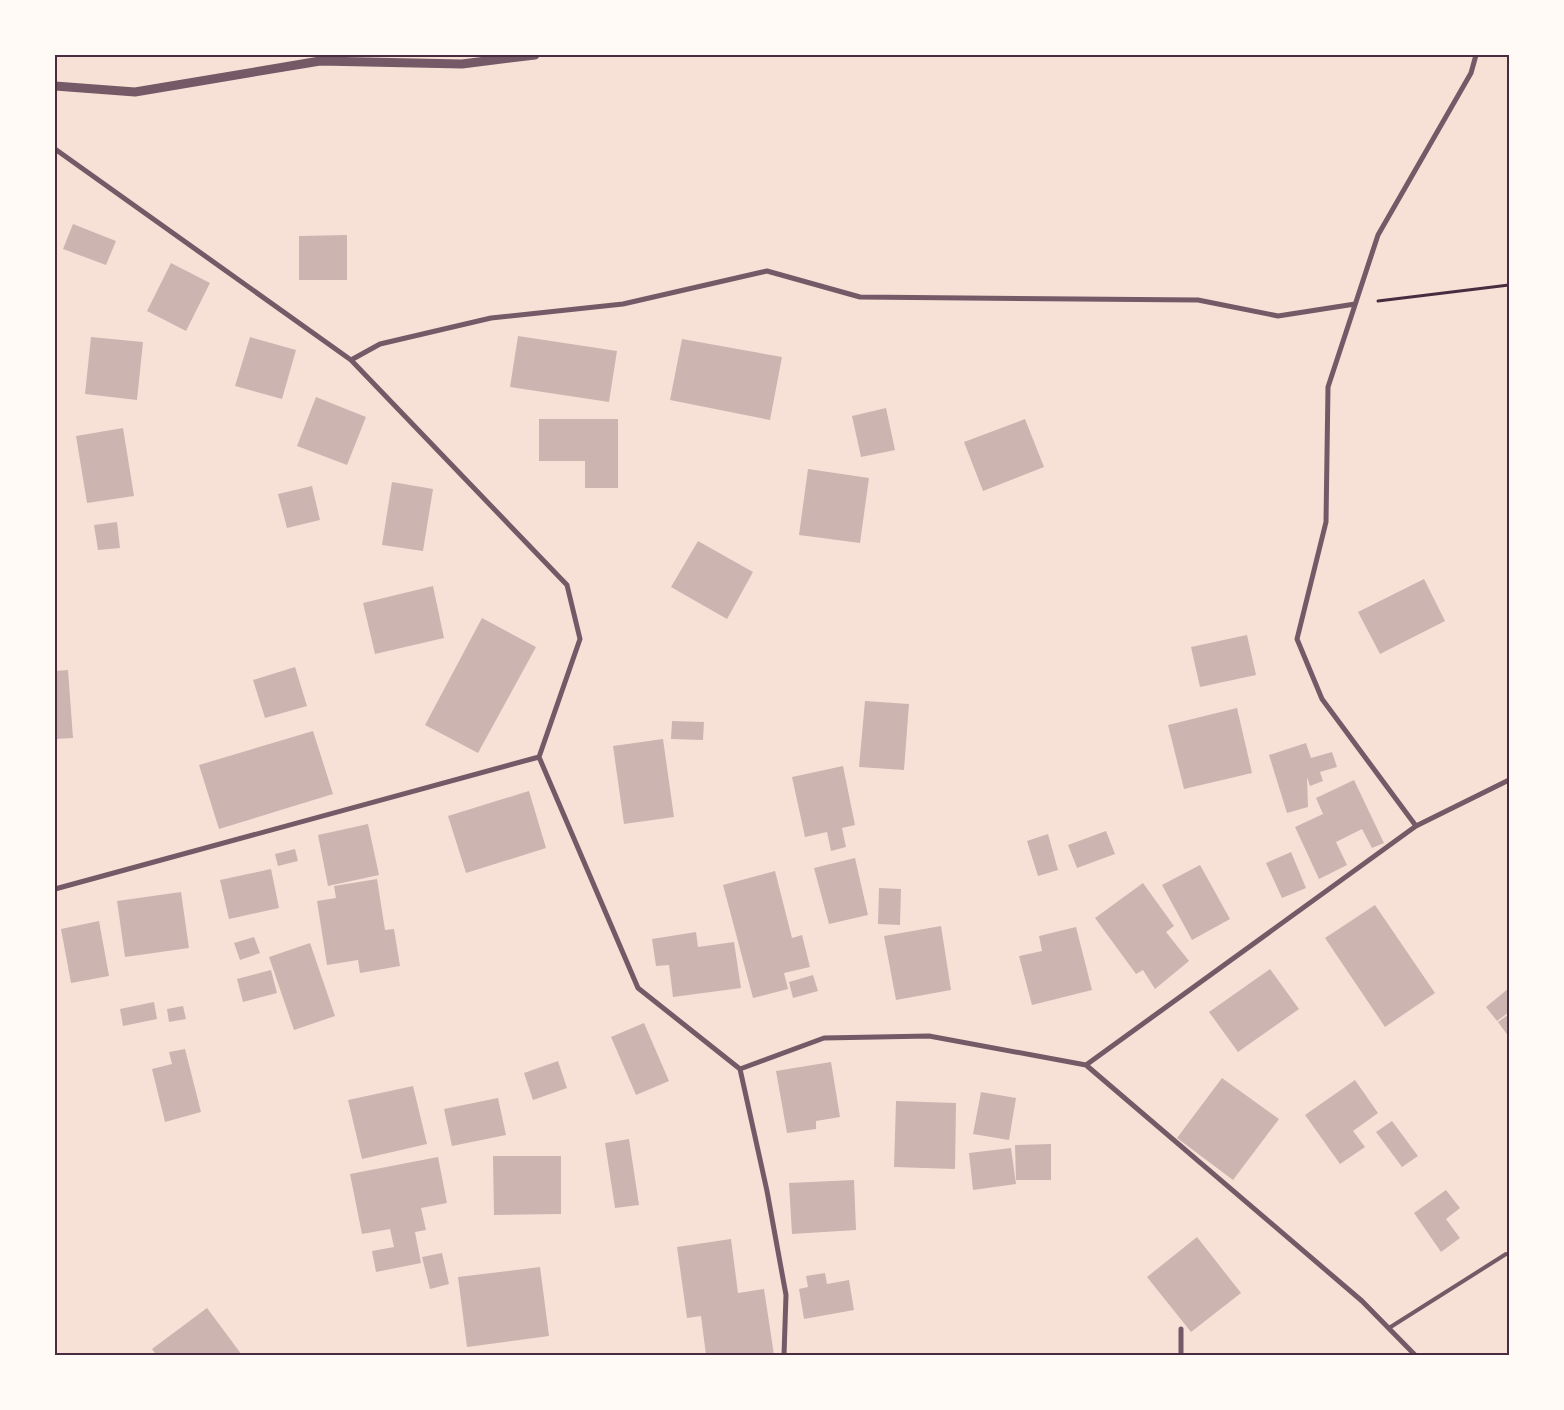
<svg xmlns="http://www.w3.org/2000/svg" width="1564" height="1410" font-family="'Fira Sans Condensed',sans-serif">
<rect width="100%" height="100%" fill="#f7e1d7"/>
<path fill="#ccb4b1" d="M73 224 116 241 106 265 63 249Z
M347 235V280H299V236Z
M171 263 210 283 186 331 147 311Z
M518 336 617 351 609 402 510 387Z
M91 337 143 342 137 400 85 394Z
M250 337 296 350 282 399 235 386Z
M682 339 782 357 770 420 670 400Z
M316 397 366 417 347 465 297 446Z
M886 408 895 450 861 457 852 416Z
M539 419H618V488H585V461H539Z
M1025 419 1044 467 983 491 964 442Z
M123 428 134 496 87 503 76 436Z
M808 469 869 478 860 543 799 535Z
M392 482 433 489 423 551 382 545Z
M312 486 320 520 287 528 278 494Z
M117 522 120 548 98 550 94 525Z
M698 541 753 572 727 619 671 587Z
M1424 579 1445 621 1380 654 1358 612Z
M433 586 444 638 375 654 363 603Z
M482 618 536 647 478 753 425 725Z
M1247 635 1256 675 1200 687 1191 647Z
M295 667 307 706 265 718 253 680Z
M68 670 73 738 55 739V671Z
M865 701 909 704 904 770 859 767Z
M1237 708 1252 773 1184 789 1168 725Z
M672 721 704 722 703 740 671 739Z
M313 731 333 794 219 829 199 765Z
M663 739 674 817 624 824 613 746Z
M1306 743 1311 758 1332 752 1337 767 1320 772 1323 781 1310 786 1307 777 1308 807 1287 813 1269 755Z
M843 766 855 825 842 828 846 847 831 851 827 832 805 837 792 777Z
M1354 780 1384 843 1372 848 1362 829 1336 842 1347 865 1319 879 1295 827 1323 814 1316 798Z
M529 791 546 848 466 873 448 816Z
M368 824 379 875 328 886 318 835Z
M1106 831 1115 854 1077 868 1068 845Z
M1048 834 1058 870 1038 876 1027 841Z
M295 849 298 861 278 866 275 854Z
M1291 852 1306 888 1282 898 1266 863Z
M855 858 868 915 829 924 814 868Z
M1200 865 1230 919 1192 940 1162 885Z
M271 869 279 908 229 919 220 880Z
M775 871 792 938 802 935 810 967 784 973 788 989 753 998 723 885Z
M377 879 385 930 394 929 400 966 360 973 358 960 327 965 317 901 336 898 334 886Z
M1143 883 1174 926 1166 932 1189 961 1155 989 1143 970 1136 974 1095 918Z
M879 888 901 889 900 925 878 924Z
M181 892 189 948 125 957 117 901Z
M1375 905 1435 993 1385 1027 1325 938Z
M99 921 109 976 71 983 61 929Z
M941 926 951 990 896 1000 884 936Z
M1076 927 1092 990 1032 1005 1019 956 1042 951 1039 936Z
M696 932 698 947 734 942 741 988 673 997 669 965 656 966 652 939Z
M254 937 260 953 240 960 234 943Z
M310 943 335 1016 294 1030 269 957Z
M1270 969 1299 1009 1238 1052 1209 1012Z
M271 970 277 993 243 1002 237 979Z
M813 975 818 991 793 998 789 982Z
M1509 988V1012L1497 1021 1486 1007Z
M154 1002 157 1019 123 1026 120 1009Z
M183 1006 186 1019 169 1022 167 1009Z
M1509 1014V1037L1498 1022Z
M644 1023 669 1081 636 1095 611 1037Z
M185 1049 201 1112 165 1122 152 1069 172 1064 169 1052Z
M558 1061 567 1088 533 1100 524 1073Z
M831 1062 840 1117 816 1121V1129L787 1133 776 1071Z
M1222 1078 1279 1119 1233 1180 1177 1138Z
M1355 1080 1378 1113 1353 1131 1365 1147 1340 1164 1305 1115Z
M413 1086 427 1144 362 1159 348 1100Z
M981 1092 1016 1098 1009 1140 973 1134Z
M498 1098 506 1135 452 1146 444 1109Z
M896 1101 956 1103 955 1169 894 1167Z
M1392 1121 1418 1156 1402 1167 1376 1132Z
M629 1139 639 1205 615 1208 605 1143Z
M1051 1144V1180H1016L1015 1145Z
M1011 1148 1016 1184 973 1190 969 1153Z
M493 1156H561V1214L494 1215Z
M438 1157 447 1203 421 1208 426 1230 415 1232 421 1263 376 1272 372 1251 394 1247 390 1229 362 1234 350 1174Z
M854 1180 856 1230 792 1234 789 1183Z
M1446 1190 1460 1208 1446 1219 1460 1238 1441 1252 1414 1213Z
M1197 1237 1241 1293 1191 1332 1147 1277Z
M731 1239 738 1293 764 1289 774 1355H706L701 1316 687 1318 677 1247Z
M442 1253 449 1284 430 1289 422 1257Z
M540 1267 549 1336 467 1347 458 1277Z
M825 1273 827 1284 849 1280 854 1310 804 1319 799 1289 808 1287 806 1276Z
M207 1308 242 1355H156L152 1349Z"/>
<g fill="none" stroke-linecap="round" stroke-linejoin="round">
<path stroke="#4a2c40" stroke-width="3" d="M1378 301 1509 285"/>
<path stroke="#755966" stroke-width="4" d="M1389 1328 1506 1254"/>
<path stroke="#755966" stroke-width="5" d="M55 149 351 360 567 585 580 639 539 757 638 988 740 1069
M351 360 380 344 491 318 623 304 767 271 860 297 1198 300 1278 316 1355 304
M1416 826 1322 699 1297 639 1326 522 1328 387 1378 235 1471 73 1476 55
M55 889 539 757
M1086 1065 1416 826 1509 780
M740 1069 824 1038 929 1036 1086 1065 1362 1301 1415 1355
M740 1069 767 1191 786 1295 784 1355
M1181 1355V1329"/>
<path stroke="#755966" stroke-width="9" d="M55 86 135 92 320 61 462 64 535 55"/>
</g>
<rect width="1564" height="1410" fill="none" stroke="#fffaf5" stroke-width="112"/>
<rect x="56" y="56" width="1452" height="1298" fill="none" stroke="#4a2c40" stroke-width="2"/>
</svg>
